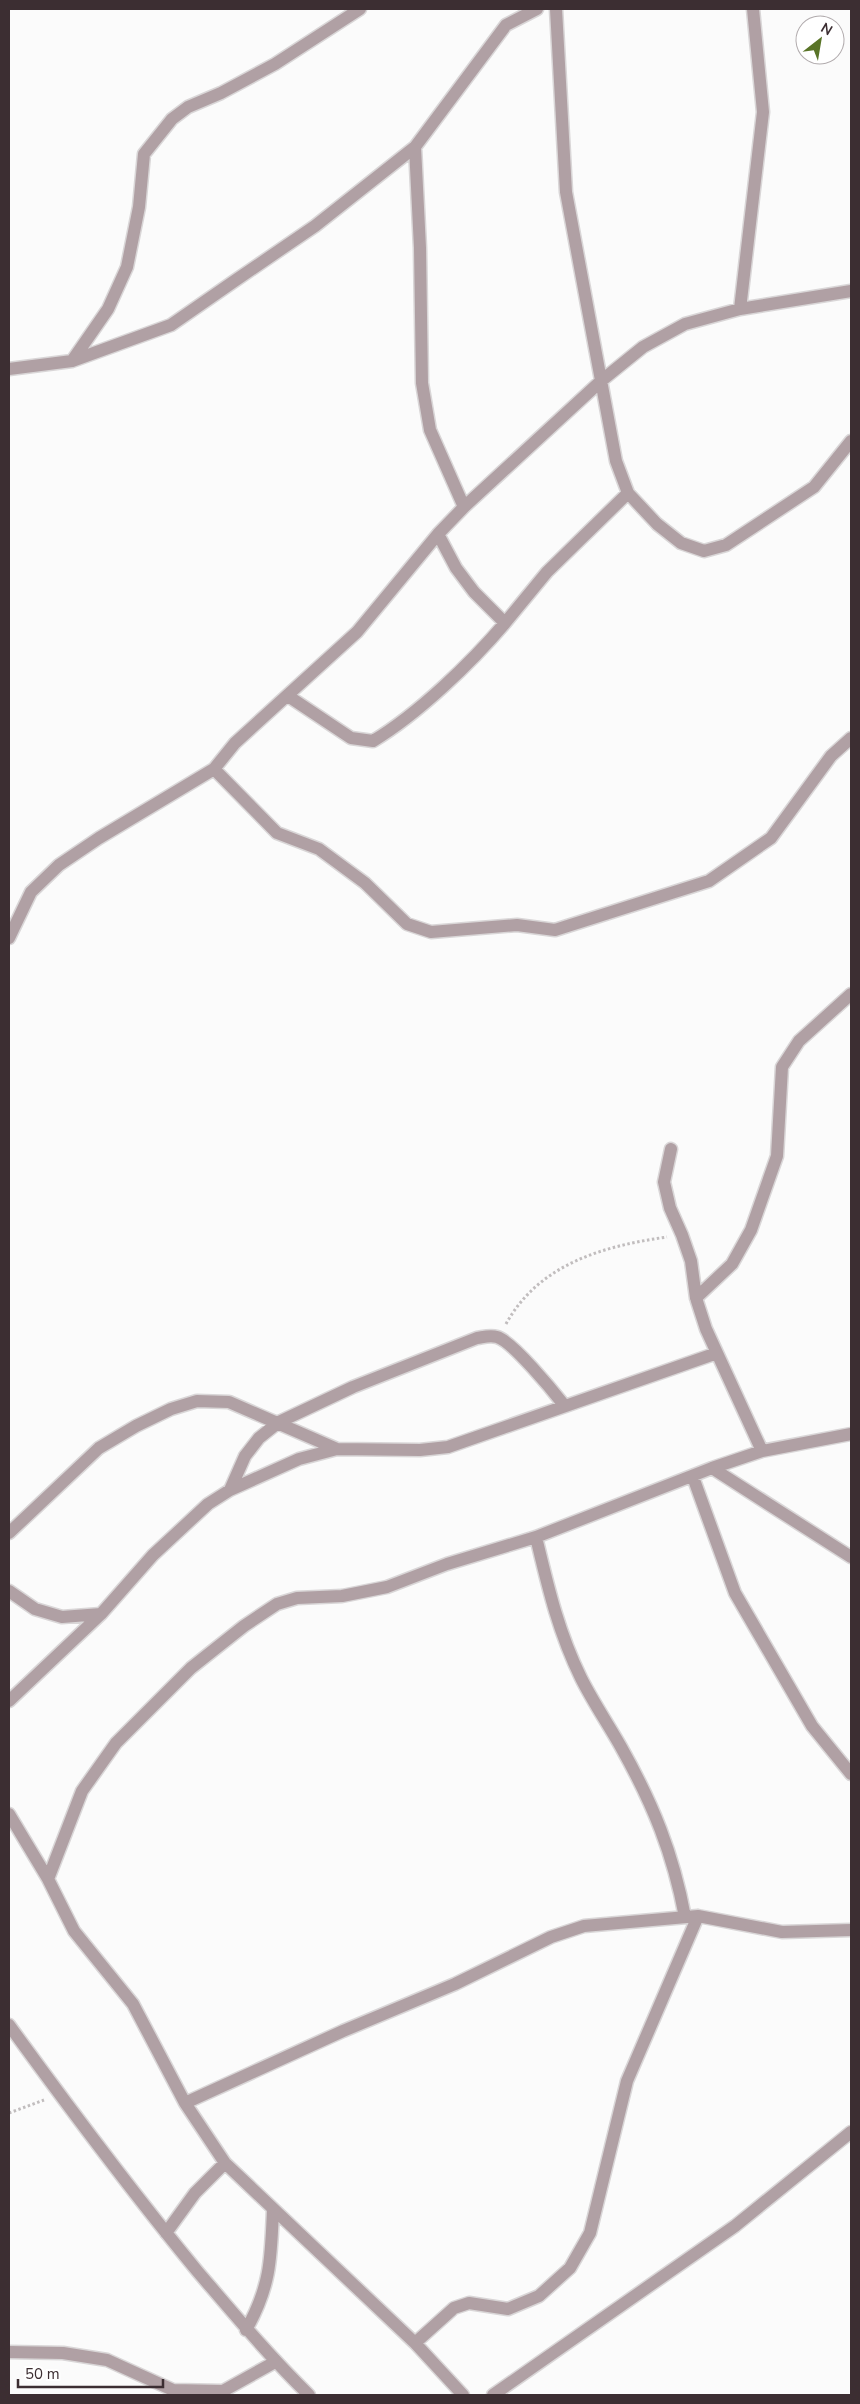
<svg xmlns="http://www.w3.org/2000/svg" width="860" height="2404" font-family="'Nunito Sans',sans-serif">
<rect width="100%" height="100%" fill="#fbfbfb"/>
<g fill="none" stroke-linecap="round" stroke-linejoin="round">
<g stroke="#d9d6d7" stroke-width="15">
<path id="street" d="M556 9 566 192 616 461 628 493 657 524 681 543 704 551 726 545 814 487 851 441
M415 147 420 248 422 383 430 430 464 507
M740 309 763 112 753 9
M72 361 108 309 127 267 139 207 144 154 172 119 188 107 221 93 275 64 360 9
M9 369 72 361 171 325 233 282 315 226 415 147 506 25 537 9
M438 534 456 568 474 592 505 623 547 572 628 493
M288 696 351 738 373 741C418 714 471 663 505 623
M214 769 277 833 319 849 365 883 407 924 431 932 517 925 555 930 709 881 771 838 831 756 851 738
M9 938 31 892 59 865 99 838 214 769 235 743 357 632 438 534 464 507 601 381 643 347 685 324 740 309 851 291
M671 1149 664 1182 670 1208 682 1235 691 1261 696 1298 706 1329 762 1451
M696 1298 732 1264 751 1230 777 1156 782 1067 799 1041 851 994
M712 1468 851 1557
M693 1477 735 1593 812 1726 851 1774
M230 1490 245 1456 259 1438 279 1422 353 1387 477 1338C484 1337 490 1335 497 1337 512 1341 553 1391 564 1405
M9 1533 99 1448 136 1426 171 1409 197 1401 229 1402 337 1449
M536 1537C548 1587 558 1631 581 1678 593 1702 608 1724 621 1747 653 1804 673 1853 685 1917
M9 1591 35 1609 62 1617 101 1614
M9 1701 101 1614 153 1555 208 1504 230 1490 299 1459 337 1449 420 1450 448 1447 717 1353
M9 1814 48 1879 74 1931 133 2004 185 2103 225 2163 415 2343 463 2395
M48 1879 82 1791 116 1743 191 1668 244 1626 277 1604 297 1598 342 1596 387 1587 447 1564 536 1537 712 1468 762 1451 851 1434
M9 2025C70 2109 132 2192 198 2272 234 2314 269 2356 309 2395
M185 2103 343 2031 455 1984 551 1937 584 1926 698 1916 782 1932 851 1930
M166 2233 195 2193 225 2163
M246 2330C271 2286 271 2258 273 2209
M415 2343 454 2308 469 2303 508 2309 539 2296 570 2268 590 2233 627 2081 698 1916
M9 2352 63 2353 107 2360 173 2390 223 2391 275 2362
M493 2395 735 2226 851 2132"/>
</g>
<path stroke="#c1bdbe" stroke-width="3" stroke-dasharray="2.5 2.5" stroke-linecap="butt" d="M506 1324C539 1264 603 1246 667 1237
M9 2113 44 2100"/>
<use href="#street" stroke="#b0a0a4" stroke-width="12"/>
</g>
<rect width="860" height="2404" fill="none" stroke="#3c2e32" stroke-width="20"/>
<g transform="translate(820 40) rotate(31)"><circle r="24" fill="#ffffff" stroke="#b1abad"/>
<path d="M0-4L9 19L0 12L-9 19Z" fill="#597427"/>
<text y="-8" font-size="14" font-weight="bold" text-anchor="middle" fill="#3c2e32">N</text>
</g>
<path d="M18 2379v8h145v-8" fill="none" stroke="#3c2e32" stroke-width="2.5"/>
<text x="25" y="2379" font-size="15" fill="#3c2e32" stroke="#ffffff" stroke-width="4" paint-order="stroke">50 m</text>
</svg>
